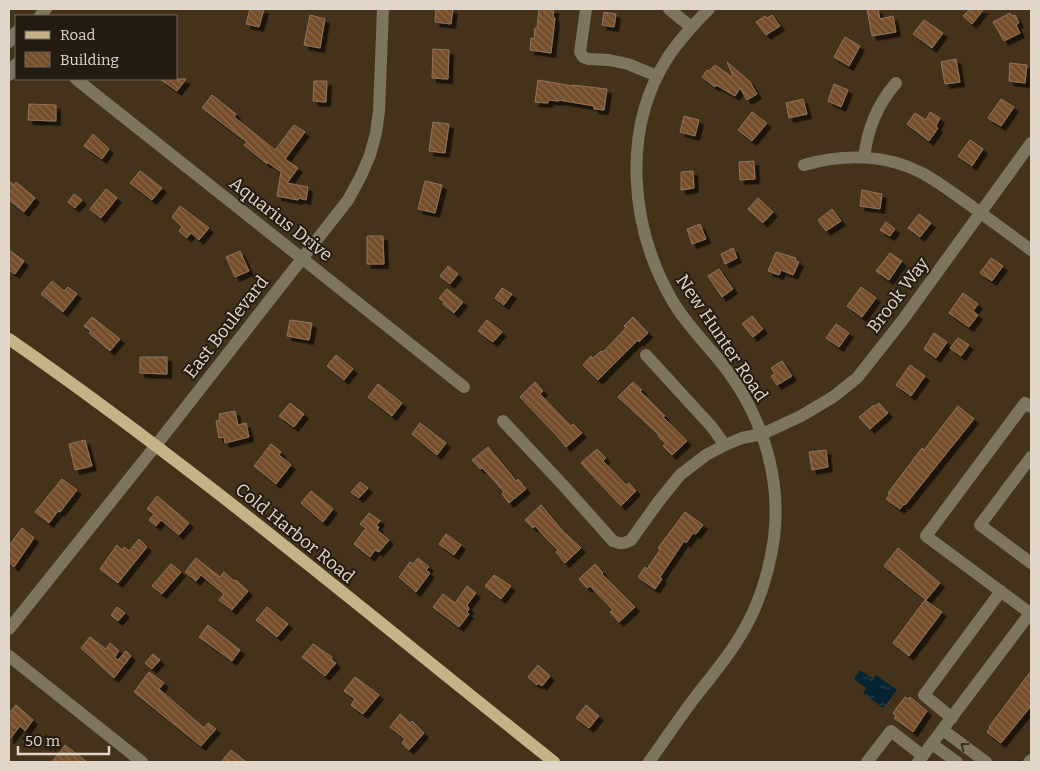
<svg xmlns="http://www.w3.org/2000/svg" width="1040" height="771" font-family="Bitter,serif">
<defs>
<pattern id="water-ripples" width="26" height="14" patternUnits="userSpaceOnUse" patternTransform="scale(1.25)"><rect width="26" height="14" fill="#062332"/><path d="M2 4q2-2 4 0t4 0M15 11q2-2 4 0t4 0" fill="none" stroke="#2a424e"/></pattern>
<pattern id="building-back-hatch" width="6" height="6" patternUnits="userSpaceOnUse" patternTransform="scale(1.25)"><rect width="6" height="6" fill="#764e2a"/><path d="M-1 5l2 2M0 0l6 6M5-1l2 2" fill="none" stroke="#896747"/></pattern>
<filter id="shadow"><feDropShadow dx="4.5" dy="4.5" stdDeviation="0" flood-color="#0009"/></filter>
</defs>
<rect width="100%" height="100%" fill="#44321a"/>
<path fill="url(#water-ripples)" d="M860 670 873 679 876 675 897 690 883 708 863 693 866 688 854 679Z"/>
<path fill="url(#building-back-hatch)" stroke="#8f755f" filter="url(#shadow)" d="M250 9H264L259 27 246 24Z
M436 9H453L451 24 435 22Z
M539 9H554L553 17 555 18 551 53 530 50 531 38 534 39 535 28H537Z
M867 9H878L880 19 893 16 896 32 872 36Z
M970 9H984L972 24 963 16Z
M604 12 616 14 614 27 602 25Z
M1010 13 1012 16 1015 15 1019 23 1016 25 1020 33 1004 41 993 22Z
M310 15 325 19 320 48 304 45Z
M772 15 780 26 766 35 756 22 765 16 767 18Z
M924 20 943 33 932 48 913 34Z
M845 37 860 46 849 66 834 57Z
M433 49 449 50 448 79 432 78Z
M956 59 960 82 945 84 941 62Z
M727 62 750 82 757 94 747 100 740 88 735 96 716 85 715 87 702 77 707 70 709 71 715 65 732 77 733 76Z
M1010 63 1027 65 1025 83 1009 81Z
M160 79H186L177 91Z
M538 80 572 86V85L607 89 604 110 594 109V106L559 100V101L548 100V103L535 102Z
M314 81H327L326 102 313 101Z
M834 84 848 90 841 107 828 101Z
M212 95 236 114 234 117 275 150 294 125 305 132 285 159 298 168 287 183 308 187 306 200 299 198 298 200 277 196 281 172 267 162V164L244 145 247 142 202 108Z
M803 99 807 114 789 118 786 103Z
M1001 99 1014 107 1001 126 988 118Z
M29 104 56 105V121L28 120Z
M752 112 767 123 752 141 738 130Z
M930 112 940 118 936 126 938 128 929 141 907 124 915 113 926 120Z
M684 116 699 120 695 136 680 132Z
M433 122 449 124 445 153 429 151Z
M93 134 109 149 102 159 84 146Z
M970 140 983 149 972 166 958 156Z
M754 161 755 179 740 180 739 162Z
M140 171 162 188 152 200 130 183Z
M693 171 694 188 681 190V172Z
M9 181 14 185 16 182 35 198 24 212 9 200Z
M425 181 442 185 435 213 418 209Z
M106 189 117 198 101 218 90 209Z
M862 190 882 194 880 209 860 206Z
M74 194 82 200 75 208 68 202Z
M758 198 773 212 763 223 748 209Z
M180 206 209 228 199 240 191 233 187 238 179 231 182 227 172 217Z
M832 209 841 221 826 231 818 220Z
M919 214 931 223 920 237 908 228Z
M886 222 895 229 890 236 880 230Z
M700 224 706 239 692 244 687 229Z
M367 236H383L384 264H367Z
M733 248 737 258 725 264 721 254Z
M9 250 24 261 15 274 9 270Z
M240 251 249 271 235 277 226 257Z
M776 252 796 258 795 260 799 262 793 275 781 270 779 275 768 271Z
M890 253 902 261 889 280 876 271Z
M991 258 1003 266 992 281 980 273Z
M448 266 458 274 450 284 440 276Z
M719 269 733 289 722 297 708 276Z
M52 281 64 291 68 287 77 294 63 312 41 294Z
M861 287 876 298 862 317 847 306Z
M502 288 512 294 504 305 495 298Z
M447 289 463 302 454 313 443 304 445 303 439 298Z
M963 293 978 304 973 311 978 315 969 327 949 313Z
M752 316 763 329 753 337 742 324Z
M92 317 120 339 110 351 89 333 91 331 84 326Z
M633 317 648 333 639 342 638 340 598 380 583 365 591 356 593 358 601 351 603 352 626 328 624 326Z
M290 320 312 323 309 340 287 336Z
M487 320 502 332 493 342 478 331Z
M836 324 849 333 839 347 826 338Z
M934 333 947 342 936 358 924 349Z
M958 338 969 345 961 356 950 348Z
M336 355 353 369 344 380 327 366Z
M140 357H167V374L140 373Z
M782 361 792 376 777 385 771 376 775 374 771 368Z
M910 365 925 376 911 396 896 385Z
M535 382 543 391 540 394 563 418 571 426 573 424 582 433 566 447 558 437 520 397Z
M633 382 642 390 640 391 665 416 663 417 687 441 672 455 663 446 666 444 658 436 659 435 618 397Z
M378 384 402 403 392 416 368 397Z
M290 403 304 414 294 427 279 416Z
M879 403 888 413 870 429 859 417 874 405 875 406Z
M958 406 974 419 905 505 904 504 900 509 886 499 890 494 888 493 922 448 924 450Z
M235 411 238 425 246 423 249 437 225 443 224 437 219 438 216 421 220 420 219 414Z
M420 423 446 443 437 455 412 434Z
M85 440 92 466 75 470 69 444Z
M271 444 281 452 279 455 291 465 276 484 254 466Z
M488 447 509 472 516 481 518 479 526 489 509 503 502 494 504 492 490 476 482 468 480 469 472 460Z
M597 449 606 458 603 461 626 485 629 483 636 491 621 506 581 463Z
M826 450 828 467 812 470 809 452Z
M62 479 77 490 60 512 58 511 49 523 35 512Z
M360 482 368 488 359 498 351 492Z
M311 491 333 509 323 522 301 503Z
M157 496 189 523 179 535 161 520 156 526 149 520 154 514 147 509Z
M541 505 563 531 581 548 565 563 556 552 558 550 549 541 535 526 533 528 525 520Z
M685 512 703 525 696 534 693 533 686 543 684 541 660 577 662 579 655 589 638 577 645 567 647 569 660 550 658 548Z
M369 513 380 521 376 526 379 527 377 530 389 540 379 552 375 550 370 557 354 544 366 528 360 524Z
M22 528 34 538 14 567 9 562V546Z
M446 534 461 545 454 555 439 544Z
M139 539 147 547 118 583 100 569 117 545 122 550 124 547 129 551Z
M898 548 940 583 926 600 884 566Z
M196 558 220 577 224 572 234 581 236 580 248 591 232 610 219 600 224 594 201 575 196 581 185 572Z
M418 558 429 567 426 570 430 573 416 592 399 577 410 562 413 564Z
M171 564 181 572 162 594 152 586Z
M595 564 603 573 602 574 635 607 619 622 610 612 613 610 590 586 587 588 579 579Z
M494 575 511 586 501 599 485 586Z
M467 586 476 593 467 605 469 609 467 612 469 614 459 627 433 607 443 594 455 603Z
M925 600 942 612 909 656 893 643Z
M117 607 125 613 118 621 111 615Z
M267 607 288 624 277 637 256 620Z
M208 625 240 650 232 661 199 637Z
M90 637 106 649 110 643 119 651 115 657 118 660 126 651 131 656 114 678 81 648Z
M313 644 332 657 331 659 336 663 325 676 302 657Z
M153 654 160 660 152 669 145 663Z
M538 665 550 676 542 686 538 683 537 685 528 677Z
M1031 671V706L1001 743 987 732 990 728 989 727Z
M149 672 164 683 159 689 204 728 208 723 216 729 201 746 134 692Z
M355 677 379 695 363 714 351 705 355 699 344 691Z
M905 697 908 699 910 697 927 711 913 732 894 718 896 716 893 713Z
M16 705 33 720 25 731 20 726 9 740V713Z
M586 705 599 716 589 728 576 718Z
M400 714 410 723 412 721 424 733 409 750 402 743 405 739 390 727Z
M65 745 87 762H52Z
M231 750 246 762H221Z"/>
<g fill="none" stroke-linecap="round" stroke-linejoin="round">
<path stroke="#7d755f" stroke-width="12" d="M586 9 580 52 583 57 588 59 609 60 628 64 657 76
M669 9 691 27
M40 16 46 9
M9 42 16 32
M9 75 16 64
M76 79 464 387
M864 157C868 128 877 105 896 83
M804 165C843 154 885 154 922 173 939 182 954 194 970 205 990 220 1011 235 1031 250
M646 355 711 426 725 445
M503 421 563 485 613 541C620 544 624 544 631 540L659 501 680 475 706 455 725 445 742 438 762 434 801 416 833 397 857 378 902 321 1031 143
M1031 457 980 525 1031 563
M1030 613 926 536 1025 403 1031 407
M9 629 157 444 348 200 361 176 370 155 376 133 379 111 383 9
M9 656 142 762
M952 718 924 695 1001 591
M943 730 986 762
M932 744 957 762
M649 762C664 741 678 720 693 700 708 680 726 660 739 638 758 608 769 573 774 538 782 474 760 410 719 360 703 340 685 323 672 300 630 227 621 130 668 57 680 39 694 24 709 9
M867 762 891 731 923 756
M918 762 1031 612
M1029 762 1031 760"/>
<path stroke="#c4b386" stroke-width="12" d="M9 339C198 470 374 619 554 762"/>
</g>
<defs><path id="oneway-chevron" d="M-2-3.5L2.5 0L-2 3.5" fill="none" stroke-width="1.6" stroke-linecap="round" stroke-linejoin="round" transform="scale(1.25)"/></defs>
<use stroke="#3a3224" href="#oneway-chevron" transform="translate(964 746) rotate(-143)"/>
<g text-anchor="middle" stroke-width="4" stroke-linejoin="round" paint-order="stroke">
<g font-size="18" fill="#e2d6c8" stroke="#241b11">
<text transform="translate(281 219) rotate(38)" y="6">Aquarius Drive</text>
<text transform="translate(898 295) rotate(-53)" y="6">Brook Way</text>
<text transform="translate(226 327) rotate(-52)" y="6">East Boulevard</text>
<text transform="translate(722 338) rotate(56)" y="6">New Hunter Road</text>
<text transform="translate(295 533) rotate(39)" y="6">Cold Harbor Road</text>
</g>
</g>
<rect width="1040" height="771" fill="none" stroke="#e2d6c8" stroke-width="20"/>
<rect x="15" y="15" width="162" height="65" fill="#241b11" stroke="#70665a"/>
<rect x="25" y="31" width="25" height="8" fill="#c4b386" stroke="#70665a"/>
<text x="60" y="40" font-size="15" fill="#e2d6c8">Road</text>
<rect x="25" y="52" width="25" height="15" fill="url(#building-back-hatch)" stroke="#70665a"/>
<text x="60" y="65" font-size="15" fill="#e2d6c8">Building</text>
<path d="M18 746v8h91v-8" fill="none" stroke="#e2d6c8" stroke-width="2.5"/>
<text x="25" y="746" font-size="15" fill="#e2d6c8" stroke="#241b11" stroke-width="4" paint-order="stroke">50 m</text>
</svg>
